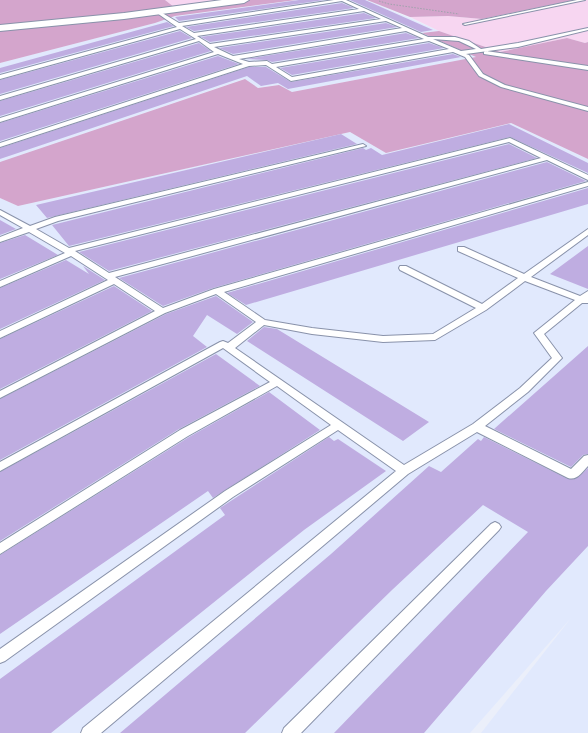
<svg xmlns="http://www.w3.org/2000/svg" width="588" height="733" font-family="Spectral,serif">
<rect width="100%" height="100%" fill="#ebeffa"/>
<path fill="#e1e9fd" d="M296 0H367L439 31 422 33 477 57 292 92 278 85 258 88 244 79 0 162V63L155 23 175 16Z
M511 123 588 159V733H481L571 618 470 733H0V198L18 206 350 132 386 153Z"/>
<path fill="#f7d6f1" d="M165 0H225L174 7Z
M575 0H588V42L585 43 567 38 500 52 439 31 410 17 448 16 482 19Z"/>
<path fill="#d4a5cc" d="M0 0H165L174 7 225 0H296L175 16 155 23 0 63Z
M367 0H575L482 19 448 16 410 17Z
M439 31 500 52 567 38 585 43 588 42V159L511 123 386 153 350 132 18 206 0 198V162L245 79 258 88 279 85 292 92 476 57 422 33Z"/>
<path fill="#bfade1" d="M299 0H324L179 21 175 17Z
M350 0H365L433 30 421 32Z
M342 3 354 8 194 31 186 27Z
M364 13 376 18 210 42 201 37Z
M167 22 174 26 0 73V68Z
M386 23 397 27 233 54 219 48Z
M180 31 192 38 0 94V80Z
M406 33 419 38 272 62 267 60 246 59Z
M199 43 211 51 0 116V101Z
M429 43 444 48 292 75 280 68Z
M453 54 461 57 288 89 278 83 261 86 247 76 0 159V148L249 67H266L291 82Z
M218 56 239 64 0 141V123Z
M509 124 588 163V173L510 137 69 246 52 225 363 148 366 150 371 148 382 155Z
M341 134 357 144 47 218 36 205Z
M509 144 537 158 109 271 79 252Z
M547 162 586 181 213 288 163 306 119 278Z
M588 188V204L246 305 227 293Z
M0 220 16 229 0 235Z
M25 235 58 255 0 279V243Z
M588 246V289L550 274Z
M66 260 89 274 83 266 105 280 0 329V288Z
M114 286 152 311 0 389V339Z
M216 296 253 322 237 334 207 315 193 336 207 347 0 460V399L166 314Z
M264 327 277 329 429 422 403 441 247 341Z
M588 346V454L583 455 571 467 494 429Z
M216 354 260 386 179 429 0 541V472Z
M269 392 320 430 213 498 208 491 0 634V555L189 437Z
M329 437 334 441 338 439 386 471 304 530 51 733H0V679L225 515 220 508Z
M484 437 568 479 577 478 588 468V546L546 591 424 733H334L528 532 483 505 392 590 245 733H120L331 554 429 466 441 472 478 439 481 441Z"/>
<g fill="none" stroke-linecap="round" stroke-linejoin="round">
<g stroke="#8992aa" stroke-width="2">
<path id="lane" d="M334 0H346L428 37H455L469 41 481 49 518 43 588 28V30L518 47 466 54 469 55 483 74 505 85 588 107V111L501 87 479 76 465 57 453 52 291 81 266 65 249 66 0 147V143L243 64 218 54 0 122V118L214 52 199 41 0 100V96L196 39 180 29 0 79V75L177 27 157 13 159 11 179 23ZM342 1 359 9 194 33 182 26ZM364 11 381 19 210 44 197 36ZM386 21 402 28 233 56 214 47ZM406 31 424 39 272 64 267 61 249 62 239 59ZM433 39 459 41 476 49 461 51ZM429 41 449 49 292 77 276 67Z
M577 0H585L465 25 463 24Z
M486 51 588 66V70L484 54V52Z
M510 138 588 175V180L547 160 115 277 163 308 214 289 588 182V186L224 292 265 320 312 328 383 336 433 334 476 308 400 270 399 268 400 266H406L482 304 518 278 458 251V247H464L524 274 588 229V235L531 277 580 296 588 291V303H582L544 334 562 358 528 392 485 426 571 469 584 456 588 455V466C582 472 577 481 568 478L477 432 408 474 101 733H81L83 728 396 471 338 430 233 497 5 661 0 663V649L225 491 331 425 277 386 188 436 0 554V543L180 430 270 382 223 348 0 471V462L220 342 223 341 228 343 256 322 216 294 165 313 0 398V391L155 311 114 284 0 338V331L108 280 71 256 0 287V281L65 253 29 232 0 242V237L23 228 0 215V210L30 226 55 217 363 144 366 146 58 221 36 229 69 248ZM509 142 541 158 109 273 75 251ZM525 281 575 300 534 333 552 358 520 388 473 424 404 465 235 348 264 325 312 334 383 342 435 340 486 310Z
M495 522 499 524 501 527 499 530 301 733H282L284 728 491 524Z"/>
</g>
<g stroke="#8992aa" stroke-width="2">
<path id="secondary" d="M222 0H249L244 3 124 19 0 31V25L124 13Z"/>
</g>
<path stroke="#9ea2ac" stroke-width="1" stroke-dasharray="1.5 1.5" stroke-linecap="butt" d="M379 1 389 4 459 14"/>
<use href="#lane" fill="#fff" fill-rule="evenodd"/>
<use href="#secondary" fill="#fff" fill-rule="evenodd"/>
</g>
</svg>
